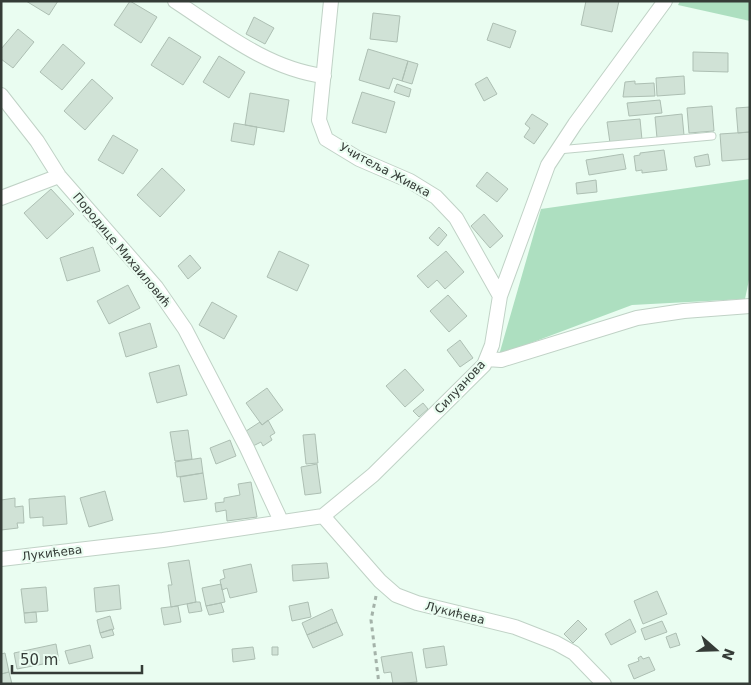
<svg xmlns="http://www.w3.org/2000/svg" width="751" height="685" font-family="'DejaVu Sans',sans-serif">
<rect width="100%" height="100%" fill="#eafdf1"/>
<path fill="#addfc0" d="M680 1H750V21L678 5Z
M750 179V275L745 299 632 305 499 355 541 209Z"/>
<path fill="#d0e2d6" stroke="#adbfb3" d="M26 1H58L49 15Z
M130 1 157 17 141 43 114 25Z
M586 1H619L612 32 581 25Z
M373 13 400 16 397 42 370 39Z
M254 17 274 28 265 44 246 34Z
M493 23 516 31 510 48 487 40Z
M18 29 34 42 13 68 1 59V49Z
M169 37 201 57 183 85 151 65Z
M63 44 85 63 62 90 40 72Z
M368 49 408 61 402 81 393 78 389 89 359 80Z
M693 52 728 53V72L693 71Z
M219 56 245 72 229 98 203 82Z
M408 61 418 64 412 84 402 81Z
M684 76 685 94 657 96 656 78Z
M487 77 497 94 484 101 475 84Z
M92 79 113 98 85 130 64 111Z
M635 81V84L654 83 655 96 623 97 625 82Z
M397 84 411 89 409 97 394 92Z
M362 92 395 102 386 133 352 123Z
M250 93 289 100 284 132 245 125Z
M660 100 662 113 629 116 627 103Z
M712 106 714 131 689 133 687 108Z
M750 107V132L738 133 736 108Z
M532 114 548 124 534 144 524 137 530 128 525 124Z
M682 114 684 135 657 138 655 117Z
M640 119 642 140 610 143 607 122Z
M234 123 257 127 254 145 231 141Z
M750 132V159L722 161 720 134Z
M113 135 138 150 123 174 98 160Z
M664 150 667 170 642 173V170L636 171 634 156 640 155V153Z
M623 154 626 169 589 175 586 160Z
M708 154 710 165 696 167 694 157Z
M162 168 185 190 160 217 137 195Z
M487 172 508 189 497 202 476 186Z
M596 180 597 192 577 194 576 183Z
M51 189 74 214 47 239 24 213Z
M484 214 503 236 490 248 471 226Z
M439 227 447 235 438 246 429 238Z
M93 247 100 271 67 281 60 258Z
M279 251 309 265 297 291 267 277Z
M446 251 464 272 445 289 437 280 428 288 417 276Z
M190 255 201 268 188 279 178 266Z
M128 285 140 308 109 324 97 301Z
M448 295 467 316 449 332 430 311Z
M212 302 237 316 224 339 199 325Z
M150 323 157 347 126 357 119 333Z
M460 340 473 358 460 367 447 350Z
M179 365 187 395 157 403 149 373Z
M405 369 424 390 405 407 386 386Z
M267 388 283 410 262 425 246 403Z
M423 403 428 409 419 417 413 411Z
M268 420 275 433 270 436 272 440 263 446 261 442 251 447 243 433 260 422 262 425Z
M188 430 192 459 175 461 170 432Z
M315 434 318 463 306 464 303 435Z
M230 440 236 456 216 464 210 448Z
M201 458 203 473 177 477 175 462Z
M317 464 321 493 305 495 301 467Z
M203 473 207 499 184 502 180 477Z
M251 482 257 517 227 521 226 510 216 512 215 503 224 502V498L240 495 238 484Z
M105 491 113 520 89 527 80 498Z
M65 496 67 524 43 526V517L30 518 29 499Z
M15 498V507L23 506 24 523H17L18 528 1 530V500Z
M189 560 196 602 171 607 168 585H172L168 563Z
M327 563 329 578 293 581 292 565Z
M251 564 257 592 230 598 227 588 222 590 220 580 225 578 223 570Z
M221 584 225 602 206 606 202 588Z
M119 585 121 609 96 612 94 588Z
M46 587 48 611 24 613 21 589Z
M657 591 667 614 643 624 634 601Z
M196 602H200L202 611 189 613 187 604Z
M308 602 311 617 292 621 289 606Z
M221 603 224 612 209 615 206 606Z
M178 606 181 622 164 625 161 608Z
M332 609 337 622 307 635 302 623Z
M36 612 37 622 25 623 24 613Z
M110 616 114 629 100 633 97 620Z
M630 619 636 632 611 645 605 634Z
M578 620 587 629 573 643 564 634Z
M662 621 667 632 645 640 641 629Z
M337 622 343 635 313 648 307 635Z
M112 629 114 635 102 638 100 633Z
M676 633 680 645 670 648 666 637Z
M56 644 59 661 17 669 14 653Z
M90 645 93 658 69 664 65 651Z
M444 646 447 665 426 668 423 649Z
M253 647 255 659 233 662 232 649Z
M272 647H278V655H272Z
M412 652 417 682 393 684 391 672 384 673 381 657Z
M5 653 9 672 1 674V654Z
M641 656 643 659 649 657 655 670 634 679 628 665 639 661 638 658Z
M9 672 12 684H1V674Z"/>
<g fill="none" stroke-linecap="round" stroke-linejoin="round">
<g stroke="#c0d2c6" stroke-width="9">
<path id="lane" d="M558 150 712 136"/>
</g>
<g stroke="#c0d2c6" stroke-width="16">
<path id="street" d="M175 1C221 31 268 69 324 76
M331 1 319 120 326 139 359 159 410 181 436 197 456 218 500 296
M1 95 37 141 59 176 156 287 185 329 247 448 281 521
M1 198 59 176
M487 359 501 360 637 318 684 311 750 306
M323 516 380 581 396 595 417 603 515 627 556 643 574 653 604 684
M1 559 163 540 323 516 373 475 484 365 492 345 500 296 548 165 575 124 665 1"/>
</g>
<path stroke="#a4b2a9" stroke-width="3" stroke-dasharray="4 4" stroke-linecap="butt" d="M376 596 371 620 379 684"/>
<use href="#lane" stroke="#fff" stroke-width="7"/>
<use href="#street" stroke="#fff" stroke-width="14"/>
</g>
<g text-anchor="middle" stroke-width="4.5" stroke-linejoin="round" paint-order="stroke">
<g font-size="12" fill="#353c37" stroke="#eafdf1">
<text transform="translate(385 170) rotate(28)" y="4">Учитеља Живка</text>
<text transform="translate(122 250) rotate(50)" y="4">Породице Михаиловић</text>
<text transform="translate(460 387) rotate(-47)" y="4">Силуанова</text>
<text transform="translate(52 553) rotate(-7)" y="4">Лукићева</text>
<text transform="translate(455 613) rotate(14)" y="4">Лукићева</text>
</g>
</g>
<rect width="751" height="685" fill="none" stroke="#353c37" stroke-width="5"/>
<g transform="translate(716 650) rotate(110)" stroke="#eafdf1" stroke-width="4" paint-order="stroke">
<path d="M0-4L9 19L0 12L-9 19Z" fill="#353c37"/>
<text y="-8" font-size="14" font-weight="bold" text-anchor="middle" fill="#353c37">N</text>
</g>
<path d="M12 665v8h130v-8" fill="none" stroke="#353c37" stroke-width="2.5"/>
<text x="20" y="665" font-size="15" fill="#353c37" stroke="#eafdf1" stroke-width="4" paint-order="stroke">50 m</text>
</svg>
